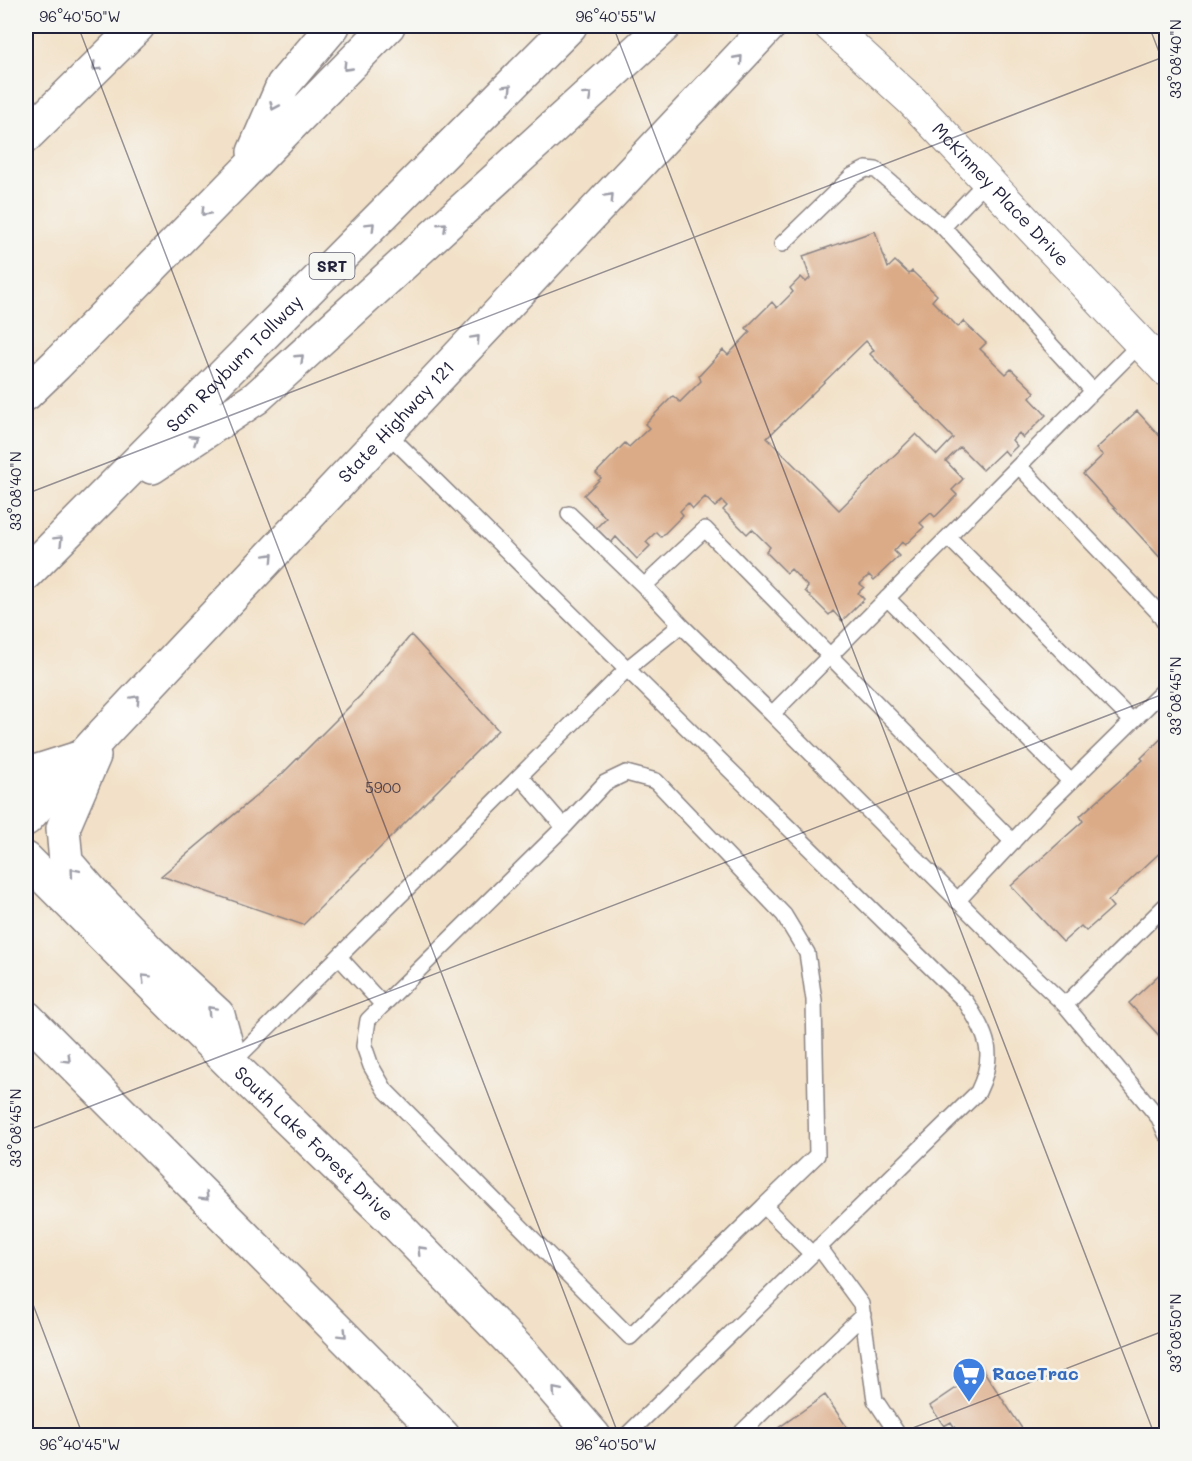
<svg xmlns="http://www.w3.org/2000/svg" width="1192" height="1461" font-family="Mali,sans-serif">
<rect width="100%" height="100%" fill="#f6f6f2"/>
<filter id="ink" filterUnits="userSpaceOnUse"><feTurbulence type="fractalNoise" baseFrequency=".0167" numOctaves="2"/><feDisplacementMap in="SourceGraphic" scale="12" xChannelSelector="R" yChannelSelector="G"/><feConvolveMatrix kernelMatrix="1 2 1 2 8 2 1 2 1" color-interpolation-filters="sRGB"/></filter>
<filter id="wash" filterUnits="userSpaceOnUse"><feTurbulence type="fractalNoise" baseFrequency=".008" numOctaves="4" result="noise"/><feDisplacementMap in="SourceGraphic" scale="24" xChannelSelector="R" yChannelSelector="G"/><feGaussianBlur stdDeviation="1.35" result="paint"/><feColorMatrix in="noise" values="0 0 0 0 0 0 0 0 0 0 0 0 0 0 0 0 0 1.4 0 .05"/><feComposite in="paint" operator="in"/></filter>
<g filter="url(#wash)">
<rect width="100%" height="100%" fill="#f2e1c8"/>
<g id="blocks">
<path fill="#dbaa86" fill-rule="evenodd" d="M875 231 888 268 895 261 909 274 912 271 937 295 932 301 958 327 963 321 986 343 980 349 1006 374 1011 369 1035 392 1030 398 1046 415 1023 438 1019 433 1012 440 1017 446 1008 455 1004 450 983 470 960 447 946 461 963 479 952 490 957 495 935 517 931 513 920 523 924 527 905 545 902 542 894 551 899 556 874 580 869 575 860 584 864 587 858 593 864 599 842 621 833 611 829 615 805 591 808 587 791 569 787 573 766 552 770 547 752 529 747 534 723 510 727 506 722 501 715 507 705 497 693 509 688 503 680 511 683 515 661 537 656 532 646 542 650 546 637 559 616 537 611 543 596 528 606 518 584 495 601 478 596 473 625 443 629 447 649 428 645 424 673 396 680 402 701 381 699 376 723 350 728 355 750 332 746 328 772 302 777 308 793 292 790 288 801 277 806 282 810 278 803 256ZM866 341 874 350 870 354 953 438 937 455 916 434 839 510 767 438Z
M1137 411 1166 443V564L1083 474 1103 455 1096 449Z
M411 635 498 730 303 925 161 876 281 775 361 695Z
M1166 734V847L1108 901 1113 907 1086 931 1081 926 1063 942 1011 886 1083 821 1080 816 1143 760 1141 758Z
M1166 968V1043L1129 1003Z
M983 1370 1027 1436H960L951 1422 944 1426 930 1406Z
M825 1395 853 1436H767Z"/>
</g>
</g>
<g filter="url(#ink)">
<use href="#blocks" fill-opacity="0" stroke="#8a8282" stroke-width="1.5"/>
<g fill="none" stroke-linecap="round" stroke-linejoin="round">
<g stroke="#8a8282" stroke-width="18">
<path id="lane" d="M987 181 943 227 1093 391
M782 244 852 176 866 169 876 170 943 227
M1141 343 772 714 1007 950 1065 1005 1166 905
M387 433 966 1002C987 1036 997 1053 978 1092L626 1436
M1019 466 1158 612 1166 625
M569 514 644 586
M948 537 1132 721
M887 598 1071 782
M681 625 644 586 705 529 1013 842
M564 827 605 783 626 773 656 781 784 915 807 953 814 1000 817 1155 764 1206 812 1254
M957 901 1048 804 1166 688
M339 957 383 1005 564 827 520 776
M383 1005 368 1020 364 1046 371 1066 385 1090 630 1337 764 1206
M1065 1005 1159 1118 1166 1134
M231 1064 627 669 681 625 772 714
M819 1247 861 1304 875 1400 899 1436
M742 1436V1432L863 1315"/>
</g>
<g stroke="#8a8282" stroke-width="34">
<g id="street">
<path id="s1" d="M830 26 912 101 1166 370"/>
</g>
</g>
<g stroke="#8a8282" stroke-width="36">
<g id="secondary">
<path d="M26 136 138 26"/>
<path d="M94 756 63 828 66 862 92 892 149 951 218 1015 231 1062"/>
<path d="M26 772 38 771 79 758"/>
<path id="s2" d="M26 819 104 733 769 26"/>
<path id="s3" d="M26 859 231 1064 390 1218 525 1356 594 1436"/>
<path d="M26 1017 443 1436"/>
</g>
</g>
<g stroke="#8a8282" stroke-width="36">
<g id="highway">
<path d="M254 152 283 85 333 26"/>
<path d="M26 394 56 365 388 26"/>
<path d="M152 467 256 398 664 26"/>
<path id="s4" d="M26 574 570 26"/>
</g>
</g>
<use href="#lane" stroke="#fff" stroke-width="15"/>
<use href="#street" stroke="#fff" stroke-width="32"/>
<use href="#secondary" stroke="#fff" stroke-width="33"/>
<use href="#highway" stroke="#fff" stroke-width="33"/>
</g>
<defs><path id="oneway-chevron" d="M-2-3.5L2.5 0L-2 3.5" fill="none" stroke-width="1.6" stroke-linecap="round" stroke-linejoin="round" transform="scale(1.5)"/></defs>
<g stroke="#9c9ca7">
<use href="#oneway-chevron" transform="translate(739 59) rotate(-48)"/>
<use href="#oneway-chevron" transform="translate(96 67) rotate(135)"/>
<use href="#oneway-chevron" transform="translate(347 67) rotate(134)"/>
<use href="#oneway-chevron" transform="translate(508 88) rotate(-45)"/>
<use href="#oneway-chevron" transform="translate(588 96) rotate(-42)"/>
<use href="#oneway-chevron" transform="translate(274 106) rotate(114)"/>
<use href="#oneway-chevron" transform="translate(610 197) rotate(-47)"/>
<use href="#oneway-chevron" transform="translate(205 212) rotate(134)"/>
<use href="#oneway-chevron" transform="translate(371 226) rotate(-45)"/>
<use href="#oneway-chevron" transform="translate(443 226) rotate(-43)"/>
<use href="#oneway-chevron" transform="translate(476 339) rotate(-47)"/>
<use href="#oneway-chevron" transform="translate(300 358) rotate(-43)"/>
<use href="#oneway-chevron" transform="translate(194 439) rotate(-33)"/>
<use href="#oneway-chevron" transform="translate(59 540) rotate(-45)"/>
<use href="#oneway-chevron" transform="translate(270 557) rotate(-47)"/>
<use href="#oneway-chevron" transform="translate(136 699) rotate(-47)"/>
<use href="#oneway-chevron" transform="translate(74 872) rotate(-130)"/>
<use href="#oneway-chevron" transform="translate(145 978) rotate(-135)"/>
<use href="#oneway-chevron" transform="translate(211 1010) rotate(-133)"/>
<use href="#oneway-chevron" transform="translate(67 1059) rotate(45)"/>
<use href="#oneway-chevron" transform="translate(205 1197) rotate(45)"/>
<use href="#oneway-chevron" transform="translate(421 1250) rotate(-134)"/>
<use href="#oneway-chevron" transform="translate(343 1334) rotate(45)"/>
<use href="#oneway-chevron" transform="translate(556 1391) rotate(-131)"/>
</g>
</g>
<path fill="none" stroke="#22223b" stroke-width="1.5" stroke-opacity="0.45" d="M78 26 619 1436M613 26 1155 1436M1149 26 1166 70M26 494 1166 56M26 1131 1166 693M26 1286 83 1436M892 1436 1166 1330"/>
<defs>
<g id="supermarket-pin" transform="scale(1.725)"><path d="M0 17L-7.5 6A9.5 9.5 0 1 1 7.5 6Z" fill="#3f7fe0" stroke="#f6f6f2"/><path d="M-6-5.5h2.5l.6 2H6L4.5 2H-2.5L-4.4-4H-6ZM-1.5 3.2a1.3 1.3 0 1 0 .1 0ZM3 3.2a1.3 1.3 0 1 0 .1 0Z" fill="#fff"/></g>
</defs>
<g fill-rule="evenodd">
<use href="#supermarket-pin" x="969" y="1374"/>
</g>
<g text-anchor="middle" stroke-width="5" stroke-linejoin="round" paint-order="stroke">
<g font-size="15" fill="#50444e">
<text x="383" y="793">5900</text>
</g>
<rect fill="#f6f6f2" stroke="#626272" stroke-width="1.5" x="309.5" y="253" width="45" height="26" rx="4.5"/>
<g font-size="16" font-weight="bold" fill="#22223b">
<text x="332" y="272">SRT</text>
</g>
<g font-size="18" fill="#22223b" stroke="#f6f6f2">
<text dy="6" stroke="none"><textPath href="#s1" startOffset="240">McKinney Place Drive</textPath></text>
<text dy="6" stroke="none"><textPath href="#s4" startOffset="296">Sam Rayburn Tollway</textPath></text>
<text dy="6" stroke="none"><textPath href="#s2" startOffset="543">State Highway 121</textPath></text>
<text dy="6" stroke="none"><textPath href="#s3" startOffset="405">South Lake Forest Drive</textPath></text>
</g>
<g font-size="18" font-weight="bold" fill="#366cbe" stroke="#f6f6f2" text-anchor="start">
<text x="992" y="1380">RaceTrac</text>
</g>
</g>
<rect width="1192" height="1461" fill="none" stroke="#f6f6f2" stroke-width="66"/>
<rect x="33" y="33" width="1126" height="1395" fill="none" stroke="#22223b" stroke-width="2"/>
<g font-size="15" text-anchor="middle" fill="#22223b">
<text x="80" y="22">96°40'50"W</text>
<text x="616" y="22">96°40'55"W</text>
<text transform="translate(1176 59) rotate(-90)" y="5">33°08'40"N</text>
<text transform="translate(16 491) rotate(-90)" y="5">33°08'40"N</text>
<text transform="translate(1176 696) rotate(-90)" y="5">33°08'45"N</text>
<text transform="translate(16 1128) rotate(-90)" y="5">33°08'45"N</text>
<text transform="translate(1176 1333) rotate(-90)" y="5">33°08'50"N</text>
<text x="80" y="1450">96°40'45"W</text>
<text x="616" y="1450">96°40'50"W</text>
</g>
</svg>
